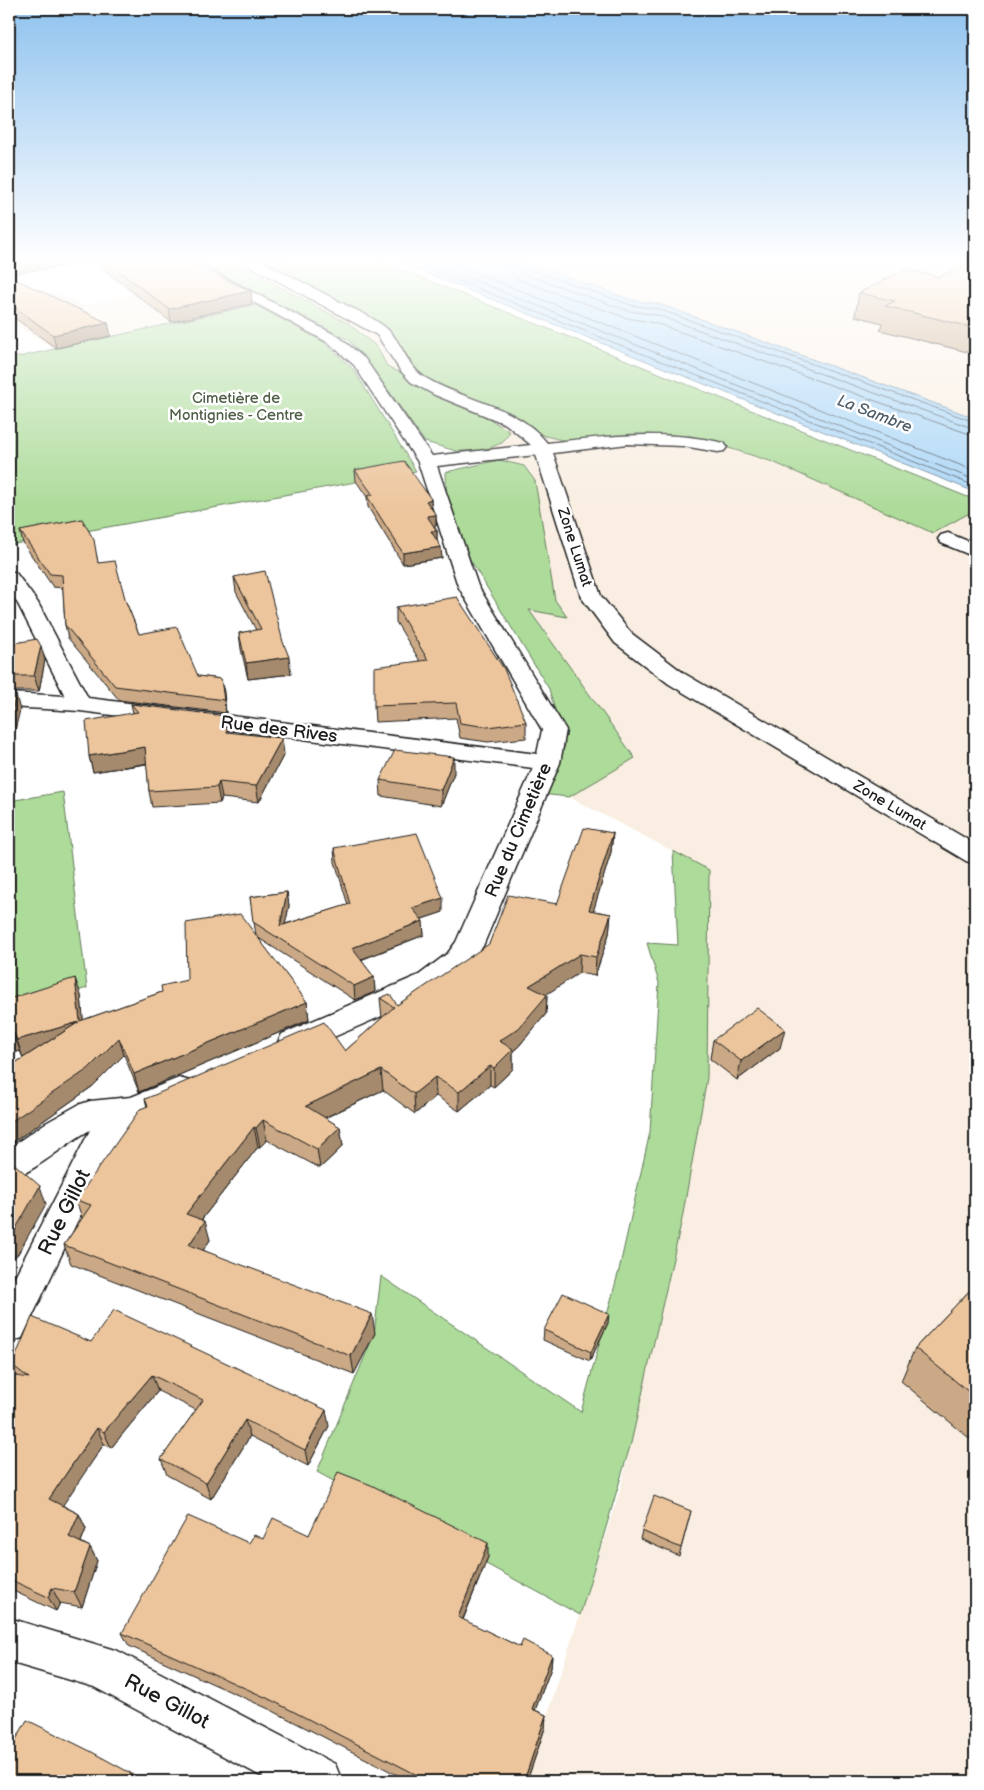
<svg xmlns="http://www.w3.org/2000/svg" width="984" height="1790" font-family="'Balsamiq Sans',sans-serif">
<rect width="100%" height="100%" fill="#fff"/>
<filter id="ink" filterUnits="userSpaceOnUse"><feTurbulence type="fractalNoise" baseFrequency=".02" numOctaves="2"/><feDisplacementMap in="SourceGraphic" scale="10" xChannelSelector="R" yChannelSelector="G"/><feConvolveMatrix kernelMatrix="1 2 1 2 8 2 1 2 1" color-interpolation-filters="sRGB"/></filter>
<g filter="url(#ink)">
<path fill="#f9eee1" d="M228 260H373L975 500V1781H526L621 1487 682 1219 707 1078 709 870 569 797 635 757 528 609 466 468 498 460 483 440 441 438 349 324Z
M519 260H975V418L659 304 632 300Z
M226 290 253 304 52 348 10 321 54 309 31 297 54 292 84 305 140 293Z"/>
<path fill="#addb9a" stroke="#647c5b" d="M193 260H230L349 324 377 347 387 366 488 418 510 432 502 443 481 451H456L425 442 388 390 349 340Z
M251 260H377L975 500V510L933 533 773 462 691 436 571 442 545 436 434 384 411 365 379 324Z
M255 305 324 342 354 370 416 471 9 545V359Z
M499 460 524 466 535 481 555 600 567 617 529 610 635 758 569 797 540 794 565 746 549 689 447 522 446 472Z
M63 792 87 988 9 1012V801Z
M673 851 709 870 707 1078 682 1219 631 1443 580 1615 317 1472 374 1334 381 1276 581 1412 619 1270 650 1132 659 983 647 943 678 945Z"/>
<path fill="#abd6f6" stroke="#728c9f" d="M393 260H519L632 300 659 304 975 418V492Z"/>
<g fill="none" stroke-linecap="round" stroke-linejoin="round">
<path stroke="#556673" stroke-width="1" d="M406 260 975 486
M423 260 975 480
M443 260 975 471
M506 260 510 272 519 280 627 318 655 323 975 436
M514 260 516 268 522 273 629 311 657 315 975 429
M520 260 524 267 631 305 658 309 975 422"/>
<g stroke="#1c1c1c" stroke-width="3">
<path id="minor" d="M176 260H191L339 337 365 359 432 456 531 445 506 424 435 395 411 382 400 370 377 335 245 263 244 260H259C287 274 315 289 344 304 357 311 375 318 387 329 402 342 406 365 424 377 464 402 517 404 547 443 606 436 665 429 724 443L727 447 724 451 718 452 683 446 628 444 553 453 601 596 631 633 685 674 975 844V864L966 861 669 684 615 643 581 597 536 455 437 466 478 586 566 730 560 763 483 946 468 967 439 991 304 1050 293 1054 282 1050 278 1042 282 1034 419 975 448 953 456 942 533 768 80 711 9 707V693L65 696 18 604 9 591V571L16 573 38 603 88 698 537 754 542 730 458 586 418 462 354 365 329 343Z
M948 533 975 544V557L941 543 938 539 941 535Z
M179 1078 190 1081 195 1090 190 1099 145 1118 119 1139 101 1171 22 1338 9 1343V1288L90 1130C63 1145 38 1170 9 1180V1148L44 1124 78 1105 90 1101 131 1097Z
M9 1618 118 1651 335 1764 342 1781H270L94 1687 9 1662Z"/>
</g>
<use href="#minor" fill="#fff" fill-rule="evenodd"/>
</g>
<path fill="#cba986" stroke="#1c1c1c" d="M9 260H185L251 291 252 304 171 322 94 262Z
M975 260V354L880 330 882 323 855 316 859 293 940 277Z
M9 276 111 336 56 348 9 314Z
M355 470 431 499V508L436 515V526H434L437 531V540L442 558 403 564 368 507 367 497 356 481Z
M20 531 96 553 98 563 126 602 139 634 198 676 221 679 226 713 119 700 68 638 65 625 63 588 53 587 23 543Z
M234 577 291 674 248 679 241 649 239 633 256 630 236 592Z
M396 607 526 722V738L488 742 460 738 456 718 375 722 374 706 420 661 396 622Z
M9 644 45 660 39 691H9Z
M131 704 228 732 284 754 259 802 222 798 220 803 152 807 149 791 147 764 93 772 89 756 133 713Z
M454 773 441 806 381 796 380 780Z
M613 833 611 852 593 911 611 914 609 934 595 976 579 973 546 994 547 995 546 1014 518 1047 513 1051V1069L494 1087 490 1085 459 1111 436 1096 415 1114 383 1090 325 1118 340 1127 343 1146 320 1168 267 1140 260 1147H258L202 1219 210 1240 203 1250 375 1333 354 1374 71 1264 64 1245 82 1218 76 1200 147 1107 145 1099 345 1051 382 1018 380 998 397 1005 557 904Z
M334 848 443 912 422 919 424 935 361 960 374 977 375 992 355 1000 257 937 307 1002 309 1020 139 1092 124 1055 93 1086 9 1145V1067L23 1058 20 1051 9 1055V999L81 995 83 1020 162 992 187 980 256 935 250 897 287 892 289 906 285 924 348 905 335 862Z
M713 1040 780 1048 737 1080 710 1059Z
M975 1285V1443L901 1381 915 1348Z
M608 1323 590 1361 543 1340 544 1330Z
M91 1342 329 1426 308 1466 250 1436 211 1499 167 1475 161 1459 196 1410 158 1391 111 1448 104 1444 62 1505 79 1514 86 1529 81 1542 90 1547 97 1561 82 1607 60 1603 56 1611 9 1589V1375L17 1376 12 1365Z
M691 1511 679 1556 640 1539 642 1531Z
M309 1535 488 1557 463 1620 520 1647 552 1655 551 1668 535 1710 546 1715 545 1728 527 1781H409L271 1710 129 1646 122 1633 249 1543 263 1539Z"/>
<path fill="#a58a6d" stroke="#1c1c1c" d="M23 260H93L94 262 9 274V261Z
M251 291 252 304 171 322 169 309Z
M108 323 111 336 56 348 53 335Z
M431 499V510L426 501Z
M436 515V526L427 527V516Z
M431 531H437V542Z
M441 547 442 558 403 564V553Z
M11 588 15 602 9 604V589Z
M41 646 45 660 39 691 34 676Z
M289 657 291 674 248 679 246 663Z
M221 679 224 692 226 713 224 700Z
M16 695 20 710 9 754V722Z
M282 738 284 754 259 802 256 786Z
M145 747 149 763 93 772 89 756Z
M454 757V773L441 806V790Z
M219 782 222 798 220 803 217 787Z
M613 833 611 852 588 929 589 910Z
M287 892 289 906 282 940 280 926Z
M443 898V912L413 922 412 908Z
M611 914 609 934 595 976 596 957Z
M423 921 424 935 354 962 352 948Z
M580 954 579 973 529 1006V986Z
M374 977 375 992 355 1000 354 986Z
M75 978 81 995 85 1039 80 1021Z
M547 995 546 1014 518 1047 513 1051V1069L494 1087V1068L499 1041Z
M307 1002 309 1020 139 1092 134 1074Z
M79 1022 23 1058 17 1040Z
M785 1029 780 1048 737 1080 741 1061Z
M14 1033 20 1051 9 1055V1035Z
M119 1038 124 1055 93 1086 9 1145V1123Z
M490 1066V1085L459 1111V1092Z
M381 1070 383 1090 309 1125 306 1106Z
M435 1077 436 1096 415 1114 414 1094Z
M263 1120 267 1140 260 1147 256 1128Z
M254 1127 258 1147 191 1233 186 1214Z
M340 1127 343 1146 320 1168 317 1149Z
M40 1186 46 1204 18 1254 9 1261V1238Z
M205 1221 210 1240 194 1264 189 1245Z
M372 1314 375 1333 354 1374 351 1356Z
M609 1314 608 1323 590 1361 591 1352Z
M152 1375 158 1391 111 1448 104 1432Z
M326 1410 329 1426 308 1466 305 1450Z
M245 1420 250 1436 211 1499 206 1483Z
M97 1428 104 1444 57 1514 49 1499Z
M79 1514 86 1529 77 1552 69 1537Z
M488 1543V1557L458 1631V1617Z
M90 1547 97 1561 82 1607 74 1592Z
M52 1588 60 1603 56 1611 48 1597Z
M552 1655 551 1668 531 1721 532 1709Z
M546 1715 545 1728 527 1781H524Z"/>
<path fill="#ecc59c" stroke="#1c1c1c" d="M9 260H23L9 261Z
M104 260H185L251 291 169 309Z
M972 260H975V328L885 306 895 301 859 293 905 269 940 277Z
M9 276 108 323 53 335 9 303Z
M404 461 431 499 426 501 436 515 427 516 437 531H431L441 547 403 553 367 496 373 495 355 470Z
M82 519 94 540 98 563 115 561 126 602 139 634 177 627 198 676 221 679 224 700 115 686 65 625 62 575 50 574 20 531Z
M265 571 283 642 289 657 246 663 239 633 261 629 234 577Z
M457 597 504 669 526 722 488 727 460 723 456 703 374 706V667L428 660 396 607Z
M37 639 41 646 34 676H9V644Z
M9 694 16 695 9 722Z
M131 704 225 716 227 732 282 738 256 786 219 782 217 787 149 791 145 747 89 756 86 721 138 712Z
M395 750 454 757 441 790 380 780Z
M584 828 613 833 589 910 611 914 596 957 580 954 529 986 547 995 519 1028 499 1041 513 1049 494 1068 490 1066 459 1092 435 1077 414 1094 381 1070 306 1106 340 1127 317 1149 263 1120 256 1128 254 1127 186 1214 205 1221 189 1245 372 1314 351 1356 64 1245 91 1205 76 1200 140 1109 148 1106 145 1099 324 1022 345 1051 394 1007 380 998 390 994 397 1005 489 944 508 895 557 904Z
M417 833 443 898 412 908 423 921 352 948 374 977 354 986 253 922 250 897 287 892 280 926 350 904 334 848Z
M240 914 307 1002 134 1074 119 1038 88 1069 9 1123V1067L79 1022 17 1040 14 1033 9 1035V999L75 978 80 1021 162 992 161 986 187 980 186 923Z
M757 1008 785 1029 741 1061 713 1040Z
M11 1161 40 1186 11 1237 9 1238V1162Z
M975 1285V1397L915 1348Z
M563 1293 609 1314 591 1352 544 1330Z
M114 1310 326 1410 305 1450 245 1420 206 1483 161 1459 203 1400 152 1375 104 1432 97 1428 49 1499 79 1514 69 1537 90 1547 74 1592 52 1588 48 1597 9 1579V1375L29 1378 12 1365 32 1317 91 1342Z
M338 1472 371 1485 488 1543 458 1617 520 1647 523 1640 552 1655 532 1709 546 1715 524 1781H429L267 1698 122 1633 188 1516 249 1543 254 1535 263 1539 273 1518 309 1535Z
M654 1496 691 1511 681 1548 642 1531Z
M27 1720 90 1751 145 1781H9V1752Z"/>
</g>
<linearGradient id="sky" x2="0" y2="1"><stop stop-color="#8fc2ee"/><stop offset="0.51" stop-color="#fff"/><stop offset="1" stop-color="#fff" stop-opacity="0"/></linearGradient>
<rect width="984" height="510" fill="url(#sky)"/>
<g text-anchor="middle" stroke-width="5" stroke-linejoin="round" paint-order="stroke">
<g font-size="15" fill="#4f5f48" stroke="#fff">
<text x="236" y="403">Cimetière de<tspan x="236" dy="17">Montignies - Centre</tspan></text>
</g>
<g font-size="15" fill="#1c1c1c" stroke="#fff">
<text transform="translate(575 547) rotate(72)" y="5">Zone Lumat</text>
<text transform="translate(890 805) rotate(31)" y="5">Zone Lumat</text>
</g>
<g font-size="16" font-style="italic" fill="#4e5d68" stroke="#fff">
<text transform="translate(875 413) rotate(21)" y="6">La Sambre</text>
</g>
<g font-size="18" fill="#1c1c1c" stroke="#fff">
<text transform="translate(279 729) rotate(7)" y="6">Rue des Rives</text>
<text transform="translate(518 830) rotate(-67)" y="6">Rue du Cimetière</text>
</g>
<g font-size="21" fill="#1c1c1c" stroke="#fff">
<text transform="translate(64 1212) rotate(-64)" y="7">Rue Gillot</text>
<text transform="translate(167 1701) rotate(28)" y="7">Rue Gillot</text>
</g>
</g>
<rect width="984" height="1790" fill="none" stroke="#fff" stroke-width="30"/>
<rect x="15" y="15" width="954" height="1760" fill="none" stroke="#1c1c1c" stroke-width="2" filter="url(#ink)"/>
</svg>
